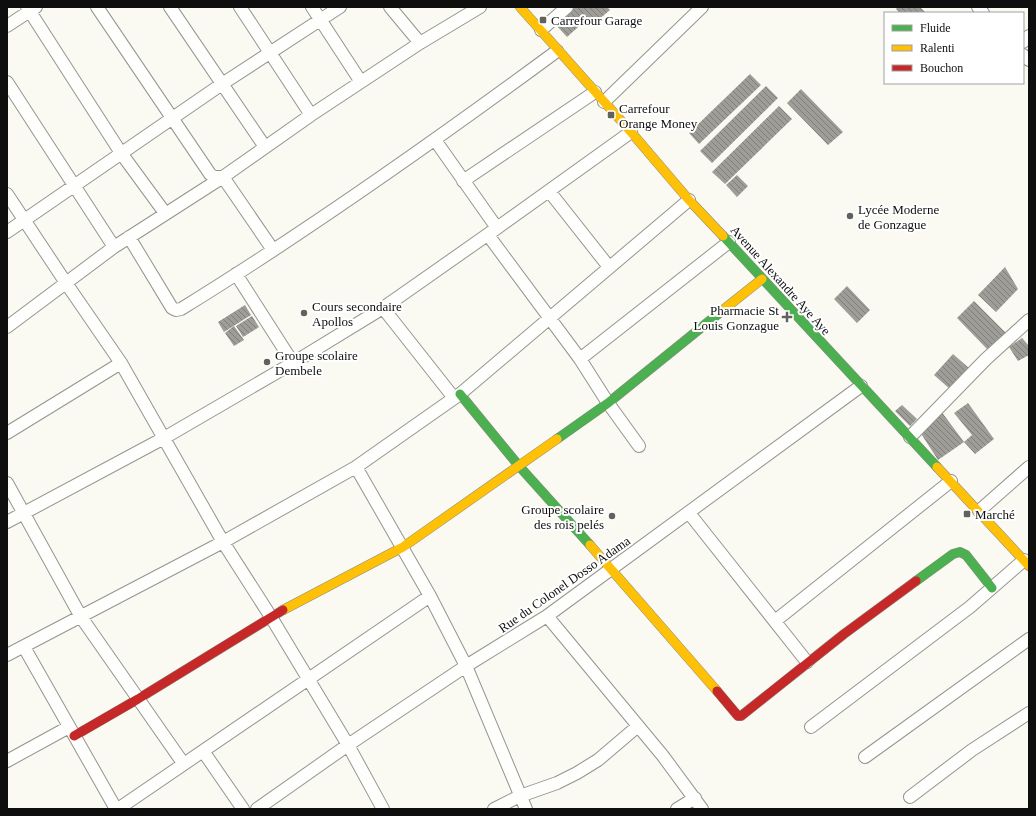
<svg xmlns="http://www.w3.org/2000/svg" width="1036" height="816" font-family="Georgia,serif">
<defs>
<pattern id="building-back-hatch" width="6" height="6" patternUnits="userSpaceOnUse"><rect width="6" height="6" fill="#9e9d98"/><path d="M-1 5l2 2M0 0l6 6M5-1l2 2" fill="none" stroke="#7f7e7a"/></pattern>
</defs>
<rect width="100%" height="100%" fill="#fafaf2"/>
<path fill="url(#building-back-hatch)" d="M575 7H607L610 10 591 26 585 21 567 37 556 25Z
M898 7H920L926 13H900L896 9Z
M750 74 761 85 699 144 689 133Z
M766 86 778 98 712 163 700 151Z
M801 89 843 132 828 145 787 103Z
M779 106 792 119 725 184 712 172Z
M737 175 748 186 737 197 726 185Z
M1005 267 1018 289 996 312 978 295Z
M847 286 870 310 857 323 834 299Z
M974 301 1008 335 988 350 957 318Z
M245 305 251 315 224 332 218 322Z
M252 316 259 327 243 337 236 326Z
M234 326 244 340 234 346 225 333Z
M1022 338 1029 346V355L1018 361 1009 347Z
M953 354 970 369 951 390 934 375Z
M968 403 994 439 975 454 964 442 938 460 920 432 941 411 964 442 972 435 954 413Z
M902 405 917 419 910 426 895 411Z"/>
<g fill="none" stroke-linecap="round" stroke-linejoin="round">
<g stroke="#949491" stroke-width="14">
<path id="street" d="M27 7 121 153 165 213
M97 7 210 174 214 177H223L273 250
M170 7 265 147
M240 7 311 115
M312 7 361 82
M390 7 420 43
M978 7 983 13
M7 26 36 7
M541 30 567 7
M1023 42 1029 36
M1023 55 1029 60
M7 82 114 247
M604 102 702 7
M435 140 497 228
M463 181 595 92
M549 191 609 267
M7 194 66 283 121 363 223 542 271 617 348 745 383 809
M7 232 222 84 340 7
M488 235 580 359 608 403 639 446
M129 237 172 308 176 310 181 309C311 229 435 141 557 51
M236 274 293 363
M383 308 454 398
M7 327 114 247 223 177 311 115 420 43 480 7
M580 359 729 242
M7 433 121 363
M910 437 986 359 1029 320
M356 467 430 596 466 666 526 809
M7 483 81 617 183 763
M979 511 1029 467
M689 513 807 662
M7 522 164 438 293 363 383 308 497 228 631 132
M547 616 663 756 702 809
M775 621 951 481
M24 647 116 809
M7 655 223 542 356 467 460 394 689 200
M811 727 970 607 1024 560
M203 751 243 809
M865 757 1029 639
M7 761 69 727
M910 797 972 750 1029 713
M118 809 430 596
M257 809 348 745 466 666 547 616 861 386
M494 809 520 796 557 783 577 773 598 760 638 726
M677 809 695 798"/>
</g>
<g stroke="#8b8b87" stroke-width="10">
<path id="fast" d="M723 236 937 467
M460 394 519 466 590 545
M557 439 608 403 723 310
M916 581 953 554 960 552 966 555 992 588"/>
</g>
<g stroke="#8b8b87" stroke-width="10">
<path id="slow" d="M520 7 631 132 689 200 723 236
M723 310 762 279
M937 467 1029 566
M590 545 717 691
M283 610 403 547 557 439"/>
</g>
<g stroke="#8b8b87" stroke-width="10">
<path id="jam" d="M717 691 738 716H741L844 634 916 581
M74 736 138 699 283 610"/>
</g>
<use href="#street" stroke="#fefefd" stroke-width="12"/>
<use href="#fast" stroke="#4caf50" stroke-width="9"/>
<use href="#slow" stroke="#ffc107" stroke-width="9"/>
<use href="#jam" stroke="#c62828" stroke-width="9"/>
</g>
<g fill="#61615e" stroke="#fff" stroke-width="1.5">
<rect x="539" y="16" width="8" height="8" rx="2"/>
<rect x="607" y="111" width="8" height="8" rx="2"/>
<circle cx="850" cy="216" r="4"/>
<circle cx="304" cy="313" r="4"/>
<path d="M785 311h4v4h4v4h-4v4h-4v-4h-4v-4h4z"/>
<circle cx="267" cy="362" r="4"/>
<rect x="963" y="510" width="8" height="8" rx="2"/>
<circle cx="612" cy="516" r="4"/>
</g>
<g text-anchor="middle" stroke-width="4" stroke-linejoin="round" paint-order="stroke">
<g font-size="13" fill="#0e0e0e" stroke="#fff" text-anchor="start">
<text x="551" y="25">Carrefour Garage</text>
<text x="619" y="113">Carrefour<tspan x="619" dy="15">Orange Money</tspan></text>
<text x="858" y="214">Lycée Moderne<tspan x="858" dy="15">de Gonzague</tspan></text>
<text x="312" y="311">Cours secondaire<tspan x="312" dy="15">Apollos</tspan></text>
<text x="779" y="315" text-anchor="end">Pharmacie St<tspan x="779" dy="15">Louis Gonzague</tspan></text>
<text x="275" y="360">Groupe scolaire<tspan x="275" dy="15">Dembele</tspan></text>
<text x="604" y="514" text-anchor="end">Groupe scolaire<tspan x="604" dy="15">des rois pelés</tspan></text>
<text x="975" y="519">Marché</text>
</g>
<g font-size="13" fill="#0e0e0e" stroke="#fff">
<text transform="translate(781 280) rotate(48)" y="5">Avenue Alexandre Aye Aye</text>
<text transform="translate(564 584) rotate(-35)" y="5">Rue du Colonel Dosso Adama</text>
</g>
</g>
<rect width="1036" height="816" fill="none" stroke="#0e0e0e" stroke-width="16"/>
<rect x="884" y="12" width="140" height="72" fill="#ffffff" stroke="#9f9f9f"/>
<rect x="892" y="25" width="20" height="6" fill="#4caf50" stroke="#9f9f9f"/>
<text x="920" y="32" font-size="12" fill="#0e0e0e">Fluide</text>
<rect x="892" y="45" width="20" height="6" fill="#ffc107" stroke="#9f9f9f"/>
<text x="920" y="52" font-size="12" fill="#0e0e0e">Ralenti</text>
<rect x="892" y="65" width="20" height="6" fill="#c62828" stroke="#9f9f9f"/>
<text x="920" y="72" font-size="12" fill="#0e0e0e">Bouchon</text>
</svg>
